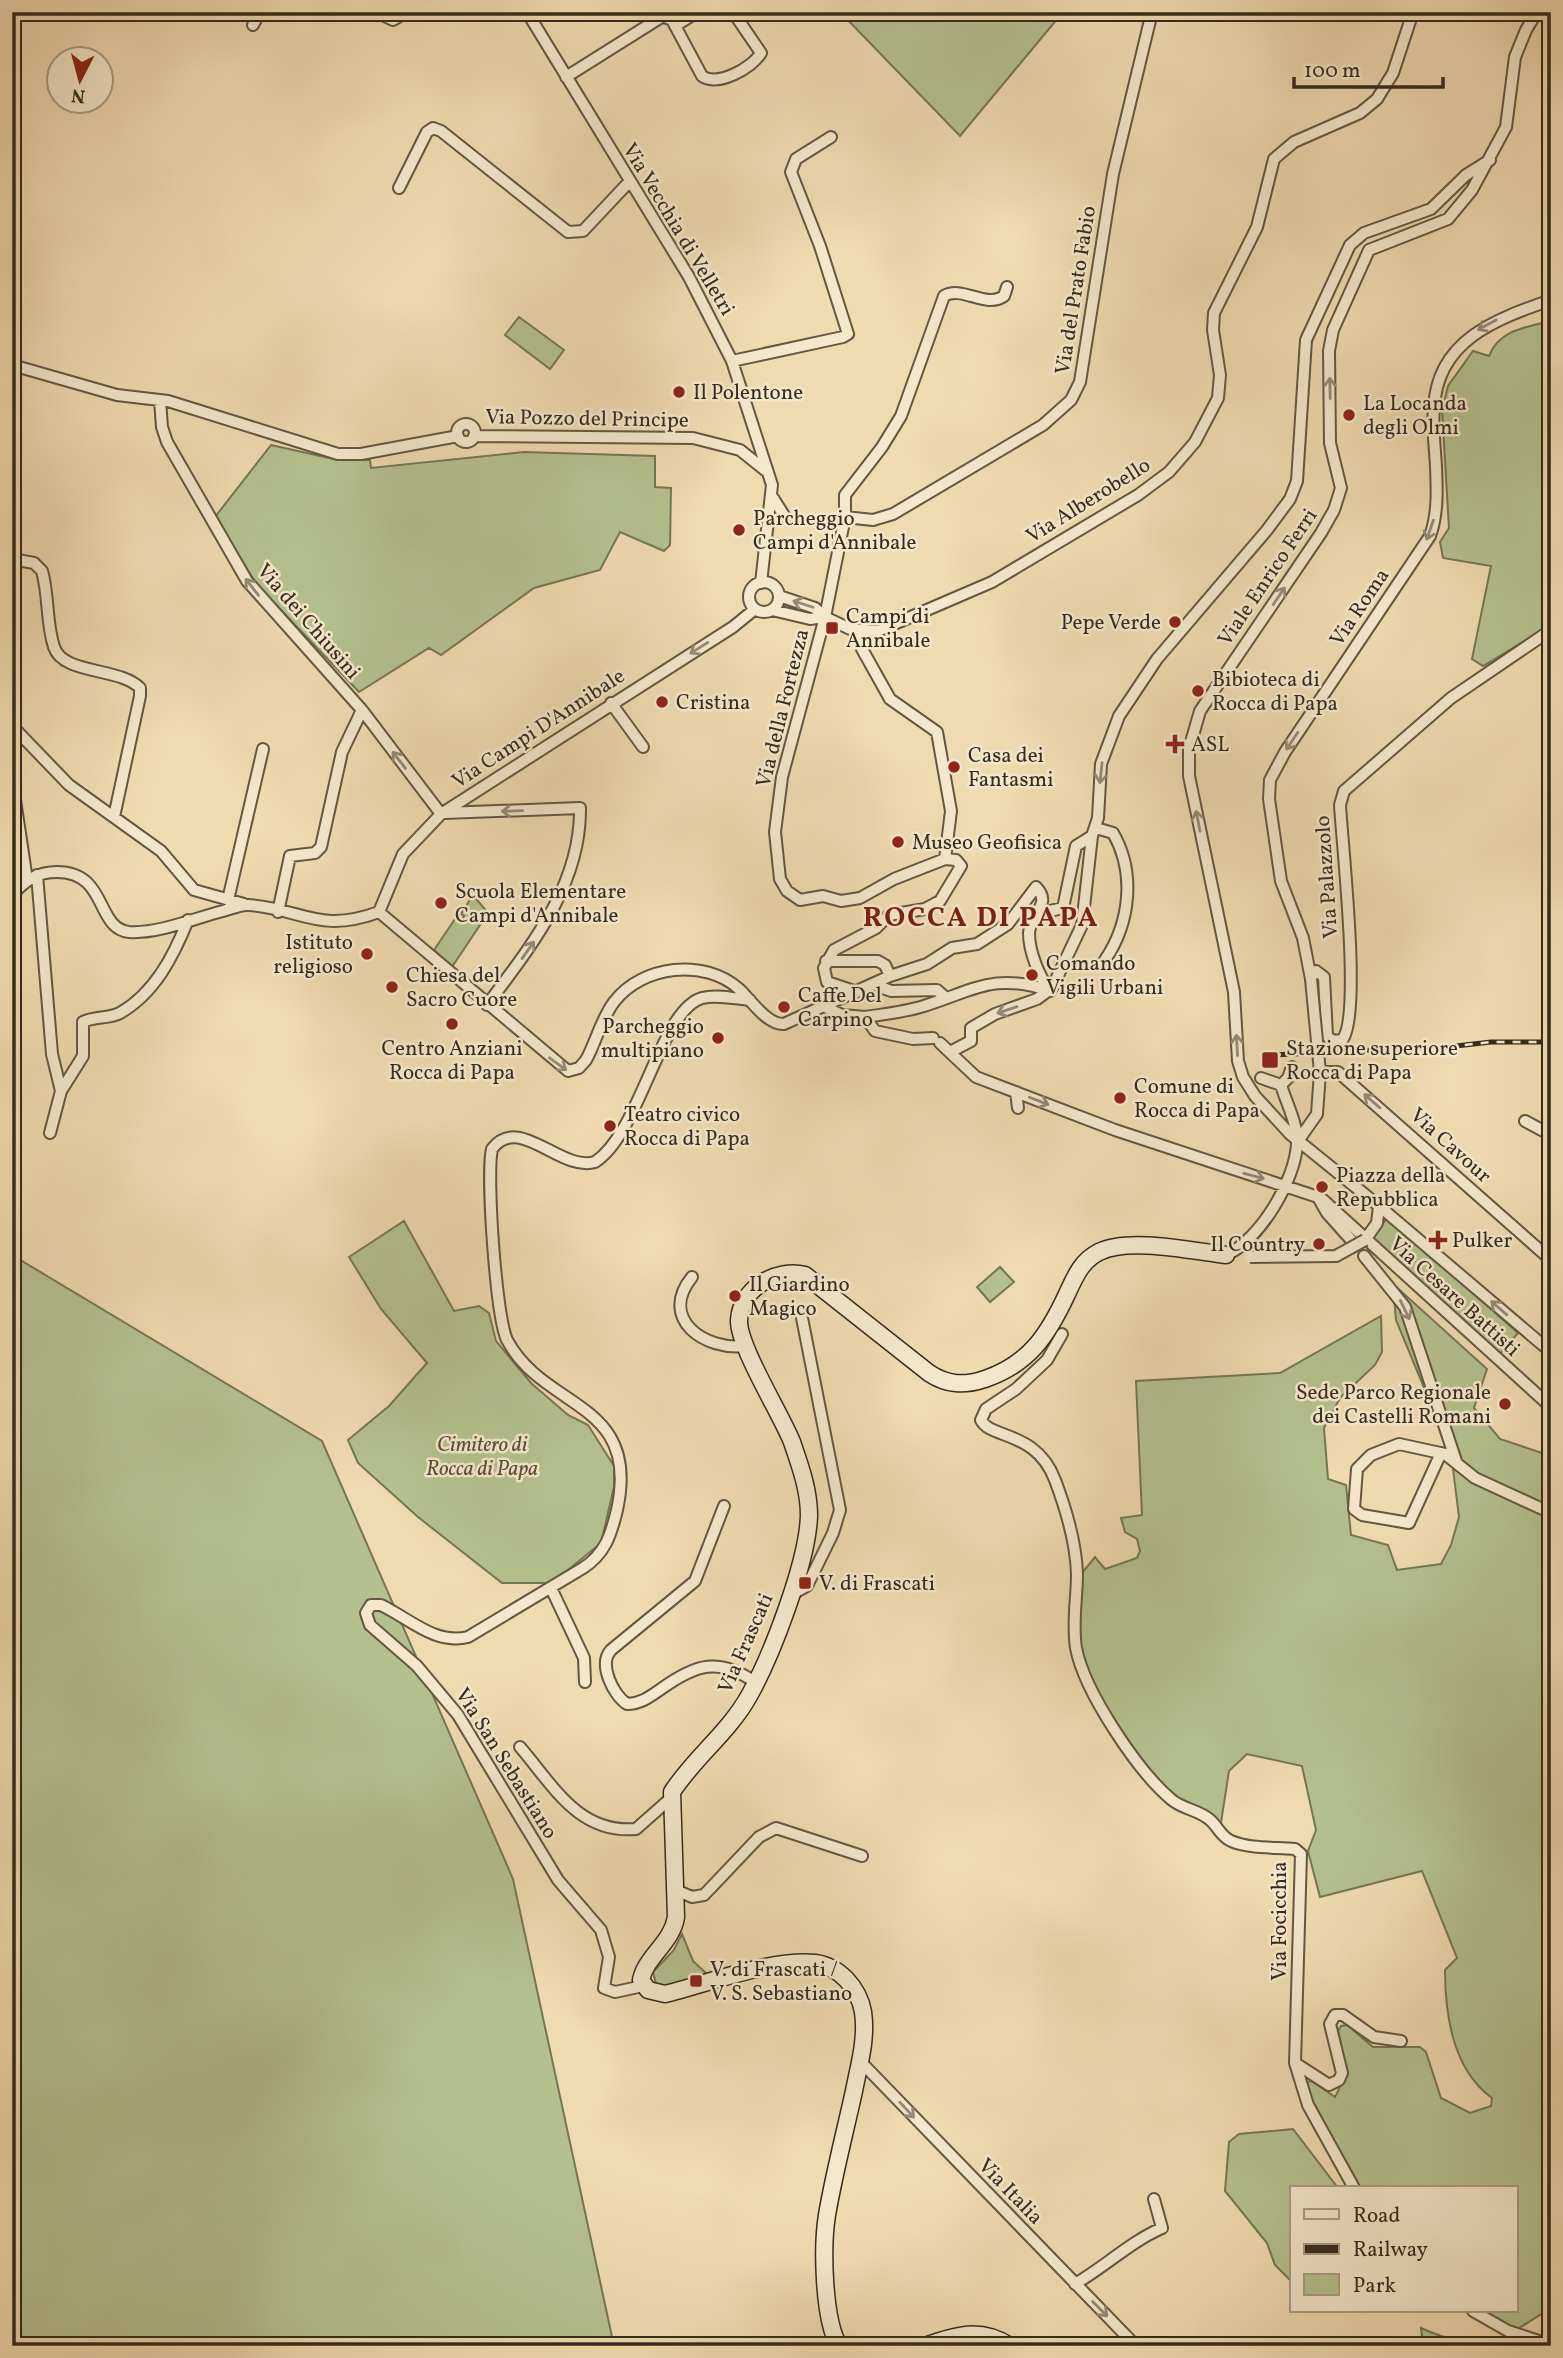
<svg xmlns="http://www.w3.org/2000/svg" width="1563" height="2358" font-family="Vollkorn,serif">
<rect width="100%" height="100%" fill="#f0dab0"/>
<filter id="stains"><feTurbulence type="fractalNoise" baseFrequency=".00286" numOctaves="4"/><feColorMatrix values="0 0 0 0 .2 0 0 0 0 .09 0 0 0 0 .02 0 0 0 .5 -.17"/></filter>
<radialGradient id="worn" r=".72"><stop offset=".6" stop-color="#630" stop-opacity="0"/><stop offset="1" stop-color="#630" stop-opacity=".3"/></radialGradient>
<path fill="#b4c18f" stroke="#757656" stroke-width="2" d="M840 12H1063L960 136Z
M519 317 564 350 550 369 505 335Z
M1551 321V625L1483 666 1472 659 1491 566 1443 558 1440 542 1449 528 1442 410 1448 386 1473 351 1489 356C1499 330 1526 327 1551 321Z
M271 445 338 460H370L371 468 524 452 655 456V487L671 488 670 545 664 551 620 532 600 570 534 588 441 655 429 648 359 692 257 585 215 517Z
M473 895 488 913 452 967 434 950 455 919 460 922 464 916 461 914Z
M1386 1219 1404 1231 1518 1333 1499 1355 1373 1239Z
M404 1221 454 1311 479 1306 489 1313 496 1341 531 1383 568 1415 588 1425 614 1466V1487L601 1543 552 1583H502L418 1517 358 1463 348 1440 389 1406 427 1363 381 1309 349 1257Z
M12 1255 322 1441 513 1879 614 2346H12Z
M1000 1267 1014 1282 990 1302 977 1287Z
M1393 1284 1487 1369 1474 1408 1500 1439 1551 1456V2308L1516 2330 1481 2311H1516V2188H1360L1317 2115 1306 2082 1312 2081 1335 2097C1349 2073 1344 2057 1338 2031L1341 2026 1347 2025 1373 2047H1420L1426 2052 1441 2098 1470 2113 1491 2106 1492 2098C1453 2070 1445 2015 1445 1970L1457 1958 1422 1871 1320 1897 1308 1851 1316 1830 1302 1766 1247 1754 1229 1771 1220 1829 1183 1805 1154 1775 1124 1739 1089 1677 1078 1647 1082 1573 1095 1557 1105 1569 1137 1558 1140 1551 1137 1539 1125 1532 1121 1518 1142 1515 1136 1381 1280 1373 1381 1316 1382 1352 1375 1365 1340 1398 1324 1428 1328 1479 1346 1485 1351 1535 1388 1545 1397 1570 1441 1564 1451 1545 1459 1517 1451 1453 1396 1320Z
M682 1934 693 1961 709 1976 668 1986 656 1984 653 1972 674 1950Z
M1293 2129 1338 2188H1292L1291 2281 1275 2265 1267 2243 1225 2191 1229 2142 1239 2134Z
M1421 2328C1443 2338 1476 2348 1502 2345 1516 2343 1520 2341 1534 2346H1423Z"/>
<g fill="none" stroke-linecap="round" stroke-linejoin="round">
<g stroke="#645742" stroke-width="14">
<path id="street" d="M376 12 393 20 406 12
M527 12 689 277 732 361 772 485 761 583
M253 25 260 12
M675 26 697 12
M566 77 663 16 672 20 702 76C718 87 752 68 761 53L733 12
M399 188 427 132 433 128 441 131 568 232 583 231 629 182
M732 361 843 337 848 334 820 246 791 172 796 159 831 137
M12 365 117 395 168 401 338 454H361L458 436
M160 400 162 427 167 442 247 581 362 710 441 814
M457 433a9 9 0 1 1 18 0a9 9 0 1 1-18 0Z
M474 436 693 438 740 450 765 470
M773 498 785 517
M845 517 873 520 893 514 1043 425 1071 400 1080 382 1113 174 1152 12
M12 559 34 563 42 571C49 595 46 623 54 647 63 675 120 667 140 688V696L114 817
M749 597a15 15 0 1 1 30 0a15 15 0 1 1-30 0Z
M779 596 815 608 825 617 850 629 878 631 992 582 1138 495 1169 472 1195 442 1218 398 1220 375 1213 330 1214 313 1257 227 1274 159 1294 142 1360 113 1377 99 1393 73 1413 12
M772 610 810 619 825 617
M611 703 643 747
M16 730 69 785 161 851 194 890 244 904
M12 780 27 880
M13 781 14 744
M444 813 580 808C581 885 531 946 487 1005
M1096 828 1113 833C1136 873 1130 923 1105 960
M945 859 894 879 860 898 841 901 823 896 800 900 787 891 780 879 775 832 782 777 825 617 845 517V495L882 447 901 416 944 296C962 285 986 309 1004 296L1007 287
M37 875 52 1054 61 1091 50 1133
M12 895C26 880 37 872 57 872 108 872 95 928 129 932 159 934 195 918 223 911 231 909 241 904 249 905 302 909 319 934 379 912
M228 900 263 749
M278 912 290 856 315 853 321 847 342 752 362 710
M379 912 568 1071 579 1068 586 1060C596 1042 601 1019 614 1002 642 965 705 958 739 989 751 1000 767 1025 784 1024L890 976 927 964 952 948 977 944 1008 924 1036 887C1053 904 1030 914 1029 933 1029 952 1039 976 1050 991
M379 912 403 854 441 814 733 627 755 609
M1036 914 1063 908 1076 846 1092 836
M826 961H878L885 965 890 976
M1311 979 1303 938 1281 881 1269 799 1270 780 1285 752 1430 536C1438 514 1437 490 1436 467 1435 447 1432 427 1434 408 1437 340 1496 319 1551 300
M1311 979 1316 971 1324 977 1327 1036 1333 1041 1342 1040C1362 1018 1342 843 1340 805L1344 791 1451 698 1551 630
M873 984 891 991 937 990 946 998
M857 992 827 982 824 968 834 950 876 928 889 915 925 909 940 901 961 866 956 860 945 859 951 811 937 732 890 699 862 649 860 632
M825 1007 842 1015 865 1017 875 1031 913 1039 933 1038
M865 1017C885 1014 905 1012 924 1006 975 990 994 972 1050 991
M940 1043 976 1077 1115 1130 1321 1198 1551 1407
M950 1052 971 1041V1028L995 1014 1037 999 1052 988 1082 925 1092 836 1098 818 1101 764 1119 716 1157 659 1267 530 1290 499 1297 481 1306 340 1350 245 1364 233 1431 209 1466 175 1490 160
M1261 1078 1281 1085
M61 1091 83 1056V1022C94 1016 109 1019 120 1013 155 993 174 955 188 920
M1016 1092 1018 1108
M1525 1121 1551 1135
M1298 1141 1317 1114 1320 1072H1338L1551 1260
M1319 1199 1327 1213 1352 1241
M1379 1206 1551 1352
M1365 1240 1377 1223 1379 1206 1290 1134 1255 1096 1243 1077 1238 1061 1234 992 1189 776V749L1200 711 1321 533 1334 510 1341 488 1330 443 1329 351 1333 330 1369 250 1448 219 1472 190 1506 127 1515 57 1526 30 1537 12
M1226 1255C1260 1240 1296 1179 1297 1143 1298 1125 1286 1102 1281 1085L1288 1078 1292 1067
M1364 1256 1405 1307 1456 1461
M692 1277C658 1319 705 1351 746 1346
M1062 1334 1047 1360 1016 1389 986 1409 981 1420C990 1439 1036 1430 1055 1480 1066 1509 1076 1543 1077 1574 1077 1598 1072 1623 1076 1648 1084 1691 1138 1772 1172 1800 1183 1809 1198 1810 1209 1819 1218 1826 1220 1836 1231 1841 1250 1849 1275 1847 1295 1849L1301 1854 1295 2063 1308 2105 1354 2188
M1441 1453 1409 1523 1362 1515 1354 1509 1357 1469 1371 1455 1399 1444 1445 1454 1475 1478 1551 1513
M724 1506 695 1581 611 1650C598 1664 613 1695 627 1704 641 1704 651 1696 661 1689 696 1664 718 1657 755 1682
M551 1588 584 1658 585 1682
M789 1596 807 1586 833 1533 840 1510 802 1318
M520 1747C553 1785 578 1834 636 1829L671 1798
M678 1891 692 1897 704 1895 759 1837 776 1828 862 1856
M643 1986 615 1992 604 1988 609 1957 601 1930 558 1880 458 1715 417 1666 370 1625 366 1613 371 1605H381C410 1619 435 1645 468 1637L583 1568C605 1554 611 1535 617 1510 641 1400 545 1411 507 1340 496 1317 486 1174 492 1149 519 1113 560 1172 595 1162 641 1132 660 1010 702 998 717 994 735 999 750 1000
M860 2061 1136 2346
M1295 2063 1329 2085 1339 2080 1342 2073 1330 2024 1335 2015H1343L1374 2037 1401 2041
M1075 2284C1106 2266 1130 2242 1162 2228L1154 2199
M1473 2311 1508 2331 1551 2345"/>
</g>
<g stroke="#362b1e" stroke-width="19">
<path id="secondary" d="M839 2346C823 2319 822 2246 827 2215 834 2174 845 2132 854 2091 859 2065 867 2039 863 2012 859 1988 839 1966 815 1963 774 1958 706 1984 665 1994L648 1990 641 1980C646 1956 672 1943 676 1917L672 1792C694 1758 729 1732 749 1696 772 1655 808 1561 809 1515 809 1490 800 1465 792 1442 781 1414 738 1346 739 1320 741 1288 776 1268 805 1275L929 1373C947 1385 964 1386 985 1379 1029 1364 1048 1335 1067 1294 1075 1277 1081 1261 1099 1252 1129 1237 1192 1251 1226 1255
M925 2346C956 2335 980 2327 1010 2346"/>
</g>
<use href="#street" stroke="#f5e7cc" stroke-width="10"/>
<use href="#secondary" stroke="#f5e7cc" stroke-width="16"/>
<g stroke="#362b1e" stroke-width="5">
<path id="rail" d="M1273 1055 1456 1046 1491 1042H1551"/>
</g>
<use href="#rail" stroke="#f5e7cc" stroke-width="2.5" stroke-dasharray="8" stroke-linecap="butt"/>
<g stroke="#645742" stroke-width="14" stroke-linecap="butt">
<path id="street-bridge" d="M1311 979 1320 1072
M1250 1257 1336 1256 1365 1240"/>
</g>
<use href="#street-bridge" stroke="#f5e7cc" stroke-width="10"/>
</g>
<defs><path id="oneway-shaft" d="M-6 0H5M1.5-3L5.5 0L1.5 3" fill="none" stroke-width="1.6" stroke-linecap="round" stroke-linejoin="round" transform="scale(1.75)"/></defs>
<g stroke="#968975">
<use href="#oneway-shaft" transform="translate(1487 325) rotate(152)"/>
<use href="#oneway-shaft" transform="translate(1330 388) rotate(-91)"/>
<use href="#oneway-shaft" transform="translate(1430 530) rotate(109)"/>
<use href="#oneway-shaft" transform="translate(252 587) rotate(-128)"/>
<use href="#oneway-shaft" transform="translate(1279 596) rotate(-56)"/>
<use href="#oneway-shaft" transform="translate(803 604) rotate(-162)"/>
<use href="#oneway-shaft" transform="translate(699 648) rotate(148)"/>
<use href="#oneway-shaft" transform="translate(1292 741) rotate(124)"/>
<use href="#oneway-shaft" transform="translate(399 760) rotate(-128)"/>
<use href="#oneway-shaft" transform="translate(1101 773) rotate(96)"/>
<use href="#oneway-shaft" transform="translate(512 811) rotate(178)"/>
<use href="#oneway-shaft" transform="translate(1198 821) rotate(-101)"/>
<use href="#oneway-shaft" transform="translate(528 950) rotate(-55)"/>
<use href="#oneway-shaft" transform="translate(1007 1010) rotate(161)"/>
<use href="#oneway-shaft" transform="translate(1237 1045) rotate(-93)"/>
<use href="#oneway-shaft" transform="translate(558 1064) rotate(36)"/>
<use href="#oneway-shaft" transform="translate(1039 1101) rotate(21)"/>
<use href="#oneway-shaft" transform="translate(1372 1101) rotate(-139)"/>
<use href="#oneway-shaft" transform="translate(1254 1176) rotate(15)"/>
<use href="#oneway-shaft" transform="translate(1499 1308) rotate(-139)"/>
<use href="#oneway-shaft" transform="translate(1405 1310) rotate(64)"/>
<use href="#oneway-shaft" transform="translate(907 2110) rotate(47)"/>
<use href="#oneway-shaft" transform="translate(1100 2309) rotate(45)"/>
</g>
<g fill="#8f2418" stroke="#f5e7cc" stroke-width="2.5">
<circle cx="679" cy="392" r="7"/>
<circle cx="1349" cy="415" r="7"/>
<circle cx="739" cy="530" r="7"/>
<circle cx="1175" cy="622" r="7"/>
<rect x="825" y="621" width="14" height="14" rx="3.5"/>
<circle cx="1198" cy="691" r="7"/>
<circle cx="662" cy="702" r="7"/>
<path d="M1171.5 733.5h7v7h7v7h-7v7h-7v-7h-7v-7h7z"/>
<circle cx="954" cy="767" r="7"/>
<circle cx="898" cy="842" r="7"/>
<circle cx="441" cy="903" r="7"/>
<circle cx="367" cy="954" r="7"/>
<circle cx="1032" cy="975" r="7"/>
<circle cx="392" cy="987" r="7"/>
<circle cx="784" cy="1007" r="7"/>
<circle cx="452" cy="1024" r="7"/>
<circle cx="718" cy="1038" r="7"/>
<rect x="1261" y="1051" width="18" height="18" rx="3.5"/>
<circle cx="1120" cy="1098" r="7"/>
<circle cx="610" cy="1126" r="7"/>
<circle cx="1322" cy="1187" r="7"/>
<path d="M1434.5 1229.5h7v7h7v7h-7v7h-7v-7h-7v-7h7z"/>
<circle cx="1319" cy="1244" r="7"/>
<circle cx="735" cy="1296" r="7"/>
<circle cx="1505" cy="1404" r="7"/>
<rect x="798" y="1576" width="14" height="14" rx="3.5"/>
<rect x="689" y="1974" width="14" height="14" rx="3.5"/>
</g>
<g text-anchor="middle" stroke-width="5" stroke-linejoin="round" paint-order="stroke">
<g font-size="21" fill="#362b1e" stroke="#f5e7cc">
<text transform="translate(679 229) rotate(59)" y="7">Via Vecchia di Velletri</text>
<text transform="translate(1075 290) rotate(-81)" y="7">Via del Prato Fabio</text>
<text transform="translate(587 418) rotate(1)" y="7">Via Pozzo del Principe</text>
<text transform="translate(1088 500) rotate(-32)" y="7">Via Alberobello</text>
<text transform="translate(1267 577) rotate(-56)" y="7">Viale Enrico Ferri</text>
<text transform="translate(1359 607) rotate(-56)" y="7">Via Roma</text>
<text transform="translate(309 621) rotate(49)" y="7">Via dei Chiusini</text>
<text transform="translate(782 708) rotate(-76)" y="7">Via della Fortezza</text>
<text transform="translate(538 728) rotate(-33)" y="7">Via Campi D'Annibale</text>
<text transform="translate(1326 877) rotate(-94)" y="7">Via Palazzolo</text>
<text transform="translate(1451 1145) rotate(42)" y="7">Via Cavour</text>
<text transform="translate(1455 1296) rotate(42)" y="7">Via Cesare Battisti</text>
<text transform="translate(745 1643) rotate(-66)" y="7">Via Frascati</text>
<text transform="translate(507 1763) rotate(58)" y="7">Via San Sebastiano</text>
<text transform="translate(1279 1921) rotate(-90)" y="7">Via Focicchia</text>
<text transform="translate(1011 2191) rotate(46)" y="7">Via Italia</text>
</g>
<g font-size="21" fill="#362b1e" stroke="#f5e7cc" text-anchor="start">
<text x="693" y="399">Il Polentone</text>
<text x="1363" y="410">La Locanda<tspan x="1363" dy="24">degli Olmi</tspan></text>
<text x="753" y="525">Parcheggio<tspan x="753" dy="24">Campi d'Annibale</tspan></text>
<text x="846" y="623">Campi di<tspan x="846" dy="24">Annibale</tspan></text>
<text x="1161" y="629" text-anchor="end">Pepe Verde</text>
<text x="1212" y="686">Bibioteca di<tspan x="1212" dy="24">Rocca di Papa</tspan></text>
<text x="676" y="709">Cristina</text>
<text x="1191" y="751">ASL</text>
<text x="968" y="762">Casa dei<tspan x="968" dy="24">Fantasmi</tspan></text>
<text x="912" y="849">Museo Geofisica</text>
<text x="455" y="898">Scuola Elementare<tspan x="455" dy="24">Campi d'Annibale</tspan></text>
<text x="353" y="949" text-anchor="end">Istituto<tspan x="353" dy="24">religioso</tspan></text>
<text x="1046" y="970">Comando<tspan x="1046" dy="24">Vigili Urbani</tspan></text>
<text x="406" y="982">Chiesa del<tspan x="406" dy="24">Sacro Cuore</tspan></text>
<text x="798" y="1002">Caffe Del<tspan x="798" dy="24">Carpino</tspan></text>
<text x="704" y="1033" text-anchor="end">Parcheggio<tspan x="704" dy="24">multipiano</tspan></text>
<text x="452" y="1055" text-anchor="middle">Centro Anziani<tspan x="452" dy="24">Rocca di Papa</tspan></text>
<text x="1286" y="1055">Stazione superiore<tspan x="1286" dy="24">Rocca di Papa</tspan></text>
<text x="1134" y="1093">Comune di<tspan x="1134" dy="24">Rocca di Papa</tspan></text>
<text x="624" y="1121">Teatro civico<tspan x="624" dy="24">Rocca di Papa</tspan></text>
<text x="1336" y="1182">Piazza della<tspan x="1336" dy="24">Repubblica</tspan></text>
<text x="1452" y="1247">Pulker</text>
<text x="1305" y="1251" text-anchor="end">Il Country</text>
<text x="749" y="1291">Il Giardino<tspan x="749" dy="24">Magico</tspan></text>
<text x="1491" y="1399" text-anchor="end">Sede Parco Regionale<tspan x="1491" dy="24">dei Castelli Romani</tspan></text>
<text x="819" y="1590">V. di Frascati</text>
<text x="710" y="1976">V. di Frascati /<tspan x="710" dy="24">V. S. Sebastiano</tspan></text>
</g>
<g font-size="21" font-style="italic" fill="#56503a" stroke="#f5e7cc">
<text x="482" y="1451">Cimitero di<tspan x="482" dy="24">Rocca di Papa</tspan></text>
</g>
<g font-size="28" font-weight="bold" letter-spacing="2" fill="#7a1f14" stroke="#f5e7cc">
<text x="981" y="926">ROCCA DI PAPA</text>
</g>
</g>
<rect width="1563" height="2358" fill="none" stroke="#f0dab0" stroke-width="42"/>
<rect x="14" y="14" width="1535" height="2330" fill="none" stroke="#362b1e" stroke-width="3.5"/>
<rect x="21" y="21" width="1521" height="2316" fill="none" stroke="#362b1e" stroke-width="2"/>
<rect x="1290" y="2186" width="228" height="126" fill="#f5e7cc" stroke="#a99c86" stroke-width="2"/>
<rect x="1304" y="2209" width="35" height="10" fill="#f5e7cc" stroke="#a99c86" stroke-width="2"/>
<text x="1353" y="2222" font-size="21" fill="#362b1e">Road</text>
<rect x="1304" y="2244" width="35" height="10" fill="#362b1e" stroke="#a99c86" stroke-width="2"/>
<text x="1353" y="2256" font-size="21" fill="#362b1e">Railway</text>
<rect x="1304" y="2274" width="35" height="21" fill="#b4c18f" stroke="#a99c86" stroke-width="2"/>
<text x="1353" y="2292" font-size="21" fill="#362b1e">Park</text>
<g transform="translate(80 80) rotate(186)"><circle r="33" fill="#f5e7cc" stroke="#a99c86" stroke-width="2"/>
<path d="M0-5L12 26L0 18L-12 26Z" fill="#8f2418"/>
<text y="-10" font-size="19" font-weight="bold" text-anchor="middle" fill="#362b1e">N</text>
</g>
<path d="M1294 77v10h149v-10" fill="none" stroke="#362b1e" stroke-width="3.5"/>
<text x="1304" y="77" font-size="21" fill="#362b1e" stroke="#f5e7cc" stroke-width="5" paint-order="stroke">100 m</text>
<rect width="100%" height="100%" filter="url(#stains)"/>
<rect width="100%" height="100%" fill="url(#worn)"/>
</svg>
